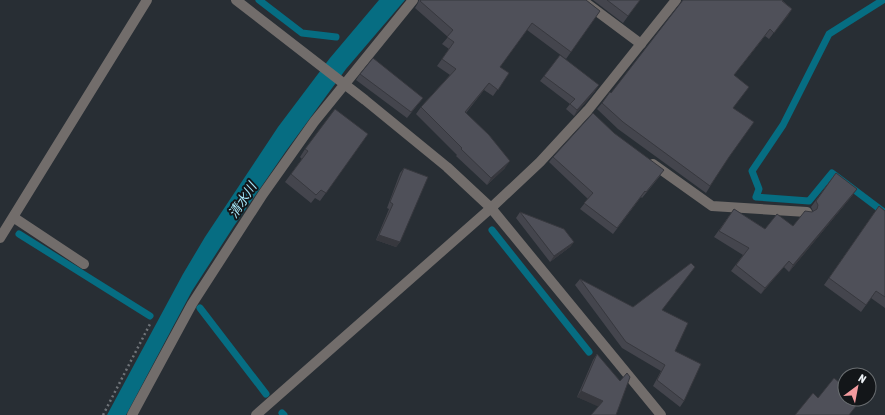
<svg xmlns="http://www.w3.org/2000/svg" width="885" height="415" font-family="'Asap Condensed','Noto Sans JP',sans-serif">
<rect width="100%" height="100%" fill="#282e34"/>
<path fill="#066d82" d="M379 0H405L346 69 286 151 234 226 192 291 126 415H107L183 274 205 237 278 127 330 58Z"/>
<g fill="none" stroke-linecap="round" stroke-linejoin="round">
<path stroke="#066d82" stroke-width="7" d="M259 0 302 33 336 37
M883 0 829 34 783 125 752 171 759 189 756 197 809 201 832 173 885 213
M492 230 589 352
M19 234 150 316
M200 308 266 394
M282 413 284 415"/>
<path stroke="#6f7479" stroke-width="2.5" stroke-dasharray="2 3" stroke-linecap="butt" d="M103 415 150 324"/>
<path stroke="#726d6b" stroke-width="10" d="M582 0 641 44
M653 164 712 206 807 212"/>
<path stroke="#726d6b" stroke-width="10" d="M236 0 365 100 447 167 491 208 661 415
M13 217 84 264
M0 238 147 0
M132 415 192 304 263 194 314 122 413 0
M256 415 491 208 540 162 588 110 676 0"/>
</g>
<path fill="#44454d" d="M419 0H586L600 11 566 59 527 30 500 67 509 73 493 96 484 90 466 113 505 168 487 185 456 156 457 155 416 114 421 107 450 75 437 66 449 49 442 44 448 37 415 8 418 3Z
M593 0H640L623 23Z
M783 1 792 9 769 39 765 36 734 75V108L727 159 706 193 618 129 597 109 602 103 611 93Z
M360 74 423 98 407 118 356 80Z
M544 76 595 91 574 116 566 109 570 104 540 81Z
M368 134 320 201 315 198 311 203 285 182 302 159 300 157 305 149Z
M553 157 660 176 642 198 641 197 613 234 580 209 588 199 549 162Z
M404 168 400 242 396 247 376 240 389 209 387 208 400 173Z
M836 173 857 189 852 196 789 272 784 267 761 294 731 271 743 255 714 237 734 209 765 229 793 226 813 211 811 207Z
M879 206 885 211V308L871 298 861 312 824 285Z
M520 212 574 242 570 247 550 262 516 218Z
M580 279 633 307 663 310 675 351 684 401 680 407 653 386 661 371 622 348 575 285Z
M597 354 599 406 577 397 593 360Z"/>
<path fill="#37383e" d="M792 9 788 16 769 39 774 33Z
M489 83 484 90 460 119 465 112Z
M599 85 595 91 574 116 577 110Z
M510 161 505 168 487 185 491 178Z
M857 189 852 196 789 272 793 265Z
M379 235 400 242 396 247 376 240Z
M574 242 570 247 550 262 554 256Z
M789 261 784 267 761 294 765 288Z
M581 391 603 401 599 407 577 397Z"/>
<path fill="#4f5059" stroke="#37383e" d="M421 0H586L600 11 571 52 532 23 500 67 509 73 498 90 489 83 465 112 489 135 510 161 491 178 461 149 462 148 421 107 456 69 442 59 454 42 447 37 453 30 420 1Z
M607 0H640L628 16Z
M683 0H783L782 1 792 9 774 33 770 29 734 75 749 87 733 108 754 122 729 157 710 186 623 122 602 103 610 92 611 93Z
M560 55 599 85 577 110 570 104 575 99 544 76Z
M373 58 423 98 411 112 360 74Z
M335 109 368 134 326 193 321 190 316 195 291 174 308 151 305 149Z
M593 113 614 133 664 170 646 192 645 191 617 228 584 203 593 193 553 157Z
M404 168 428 177 400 242 379 235 393 204 390 202Z
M836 173 857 189 793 265 789 261 765 288 736 265 749 248 719 231 734 209 765 229 777 214 793 226 805 211 812 212 817 209 818 205 816 201Z
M879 206 885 211V297L876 291 866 305 829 278Z
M520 212 564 229 574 242 554 256Z
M691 263 695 267 662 310 688 323 675 351 701 364 684 401 657 380 665 365 626 342 580 279 633 307Z
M597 354 620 381 627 373 630 377 616 415H591L603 401 581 391Z
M834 378 845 387V399H859L861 400 849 415H795L813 393 818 398Z"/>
<g text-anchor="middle" stroke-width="4" stroke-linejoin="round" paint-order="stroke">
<g font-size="13" font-style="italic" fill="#a5e6f8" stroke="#131619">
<text transform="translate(242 200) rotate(-57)" y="5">清水川</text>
</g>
</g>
<g transform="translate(857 387) rotate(32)"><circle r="19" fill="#131619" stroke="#6a6e71"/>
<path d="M0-3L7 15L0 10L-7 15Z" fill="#f49b9f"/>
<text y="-6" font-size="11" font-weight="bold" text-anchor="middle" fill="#edf1f5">N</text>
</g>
</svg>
